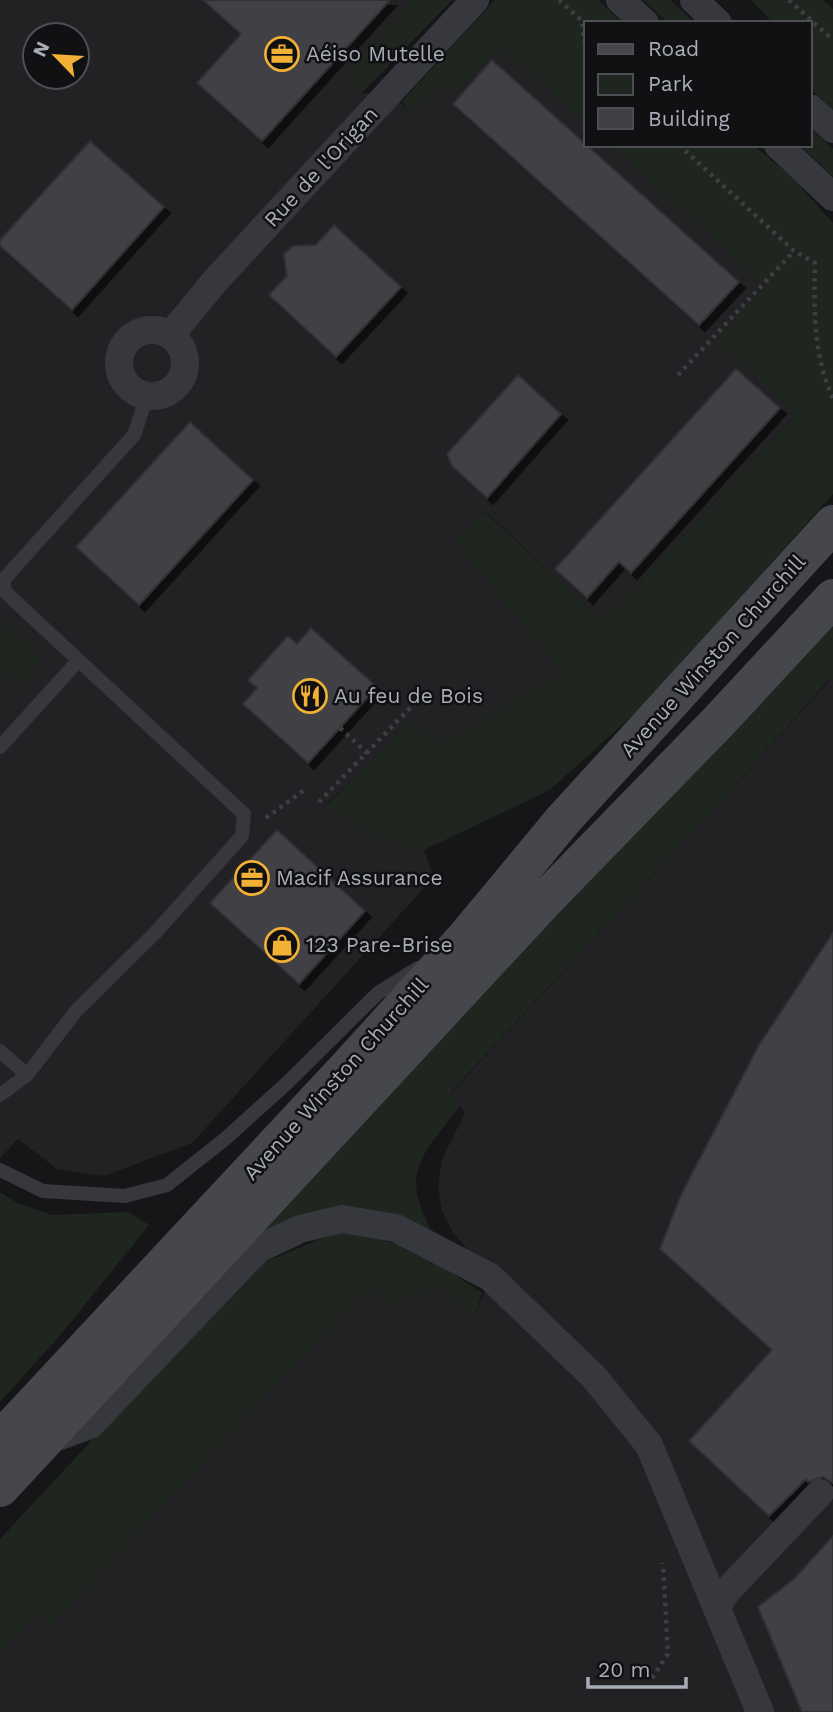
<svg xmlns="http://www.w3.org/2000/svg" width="833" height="1712" font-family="'Work Sans',sans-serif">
<defs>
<filter id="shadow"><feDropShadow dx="6" dy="6" stdDeviation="0" flood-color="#0009"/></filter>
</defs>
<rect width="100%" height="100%" fill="#161618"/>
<path fill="#222225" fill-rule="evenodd" d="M0 0H413L403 12 361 94 390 90 408 111 440 85 453 94 501 47 586 124V145H610L767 286 717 341 797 414 603 622 486 512 455 542 563 672 462 732 434 744 409 719 370 763 324 806 384 840 424 850 434 877 192 1143 104 1176 57 1169 18 1139 0 1158ZM35 35H77V77H35Z
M831 678 833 682V1712H0V1653L38 1612 51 1625 368 1287 391 1304 439 1288 475 1316 490 1277 453 1232 442 1211 438 1187 442 1159 465 1113 450 1094 716 807Z"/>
<path fill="#1e261f" d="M413 0H452L361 94 345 74Z
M495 0H598L623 23H586V124L501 47 453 94 440 86 408 111 402 101Z
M643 0H670L695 23H668Z
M751 0H823L833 9V110L810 88V23H773Z
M810 128 833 149V177L800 145H810Z
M610 145H753L791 176 833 223V494L644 705 550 790 424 850 384 840 324 807 370 763 409 719 434 744 462 732 563 672 454 542 485 512 603 622 797 414 716 341 766 286Z
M0 618 44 659 18 687 0 671Z
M833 621V682L830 678 716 807 450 1093 460 1106C422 1156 398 1172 434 1235L306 1214 257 1233Z
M0 1192 18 1203 52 1215 128 1212 149 1225 63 1332 0 1402Z
M344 1233C406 1239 432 1260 482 1293L475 1316 439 1288 391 1304 368 1287 50 1626 38 1612 0 1653V1539L253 1267 328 1236Z"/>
<path fill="#404145" stroke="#303034" stroke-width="2" filter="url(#shadow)" d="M203 0H390L262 141 197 83 241 34Z
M492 60 739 282 699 325 453 104Z
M90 141 164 207 72 310 0 246V240Z
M334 225 401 287 336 357 269 295 287 276 284 254 293 246 316 245Z
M736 369 780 408 631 573 619 562 587 598 555 569Z
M518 375 561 414 487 498 452 466 447 454Z
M190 422 253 480 139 605 76 547Z
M311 628 377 687 308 763 243 704 257 688 248 680 288 636 297 644Z
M277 830 365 911 299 984 210 903Z
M833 933V1483L823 1477 808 1482 806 1479 769 1516 689 1441 772 1350 660 1249 681 1195 759 1045Z
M833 1536V1712H802L758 1607 795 1578Z"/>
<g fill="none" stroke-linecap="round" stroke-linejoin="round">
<path stroke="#3d3f44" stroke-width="4.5" stroke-dasharray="3.5 5" stroke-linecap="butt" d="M559 0 582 21 586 55
M789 0 833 40
M679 145 794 251 815 263C814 310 813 355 833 398
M678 375 794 251
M340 728 367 753
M319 802 415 703
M266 818 304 790
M652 1678 668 1654 663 1563"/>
<path stroke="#37383d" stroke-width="14" d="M0 747 77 662
M0 1051 27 1075
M0 1095 27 1075 76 1011 155 933 242 836 244 814 4 591V579L134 435 147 396
M0 1170 43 1191 125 1196 167 1185 225 1139 287 1083 378 993 418 968"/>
<path stroke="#37383d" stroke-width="28" d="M620 0 645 23
M694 0 718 23
M810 108 833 129
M778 145 833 197
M119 363a33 33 0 1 1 66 0a33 33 0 1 1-66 0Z
M170 336 215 281 475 0
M47 1441 90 1425 258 1249 300 1229 342 1219 396 1228 490 1277 594 1377 649 1445 760 1712
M717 1606 726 1592 820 1493"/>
<path stroke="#45474d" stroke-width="38" d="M0 1440 347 1068 466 937 563 820 833 524
M0 1488 542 903 719 721 833 598"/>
</g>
<defs>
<g id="office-ring" transform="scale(1.75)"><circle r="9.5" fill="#111113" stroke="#f2b134" stroke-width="1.5"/><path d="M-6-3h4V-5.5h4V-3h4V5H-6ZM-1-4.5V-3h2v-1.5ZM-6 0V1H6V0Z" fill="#f2b134"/></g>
<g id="restaurant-ring" transform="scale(1.75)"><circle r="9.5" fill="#111113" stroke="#f2b134" stroke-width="1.5"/><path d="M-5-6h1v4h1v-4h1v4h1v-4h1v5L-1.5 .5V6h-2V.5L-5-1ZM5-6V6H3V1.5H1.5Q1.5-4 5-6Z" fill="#f2b134"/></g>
<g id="shop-ring" transform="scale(1.75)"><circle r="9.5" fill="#111113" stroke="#f2b134" stroke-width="1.5"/><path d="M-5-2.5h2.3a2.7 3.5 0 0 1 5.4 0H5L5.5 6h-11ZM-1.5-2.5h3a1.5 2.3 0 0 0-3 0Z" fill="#f2b134"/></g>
</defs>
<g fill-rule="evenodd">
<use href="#office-ring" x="282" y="54"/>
<use href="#restaurant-ring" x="310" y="696"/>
<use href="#office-ring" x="252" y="878"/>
<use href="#shop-ring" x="282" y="945"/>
</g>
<g text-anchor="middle" stroke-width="5" stroke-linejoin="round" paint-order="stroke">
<g font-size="21" fill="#a8adb8" stroke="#111113" text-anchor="start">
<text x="306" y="61">Aéiso Mutelle</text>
<text x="334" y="703">Au feu de Bois</text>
<text x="276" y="885">Macif Assurance</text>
<text x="306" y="952">123 Pare-Brise</text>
</g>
<g font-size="21" fill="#a8adb8" stroke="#111113">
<text transform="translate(321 167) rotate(-47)" y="7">Rue de l'Origan</text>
<text transform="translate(713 656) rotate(-48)" y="7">Avenue Winston Churchill</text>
<text transform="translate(336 1079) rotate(-48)" y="7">Avenue Winston Churchill</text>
</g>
</g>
<rect x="584" y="21" width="228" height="126" fill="#111113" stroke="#4d4f55" stroke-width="2"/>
<rect x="598" y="44" width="35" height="10" fill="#45474d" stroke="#4d4f55" stroke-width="2"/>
<text x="648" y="56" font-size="21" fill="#a8adb8">Road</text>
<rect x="598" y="74" width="35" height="21" fill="#1e261f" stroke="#4d4f55" stroke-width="2"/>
<text x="648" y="91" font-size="21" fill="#a8adb8">Park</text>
<rect x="598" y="108" width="35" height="21" fill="#404145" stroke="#4d4f55" stroke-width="2"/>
<text x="648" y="126" font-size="21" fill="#a8adb8">Building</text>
<g transform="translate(56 56) rotate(295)"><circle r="33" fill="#111113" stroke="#4d4f55" stroke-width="2"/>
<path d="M0-5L12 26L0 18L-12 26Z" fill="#f2b134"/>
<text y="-10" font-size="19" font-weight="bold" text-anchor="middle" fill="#a8adb8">N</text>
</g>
<path d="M588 1677v10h98v-10" fill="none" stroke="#a8adb8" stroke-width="3.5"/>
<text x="598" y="1677" font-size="21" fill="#a8adb8" stroke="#111113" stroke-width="5" paint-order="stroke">20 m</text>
</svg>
